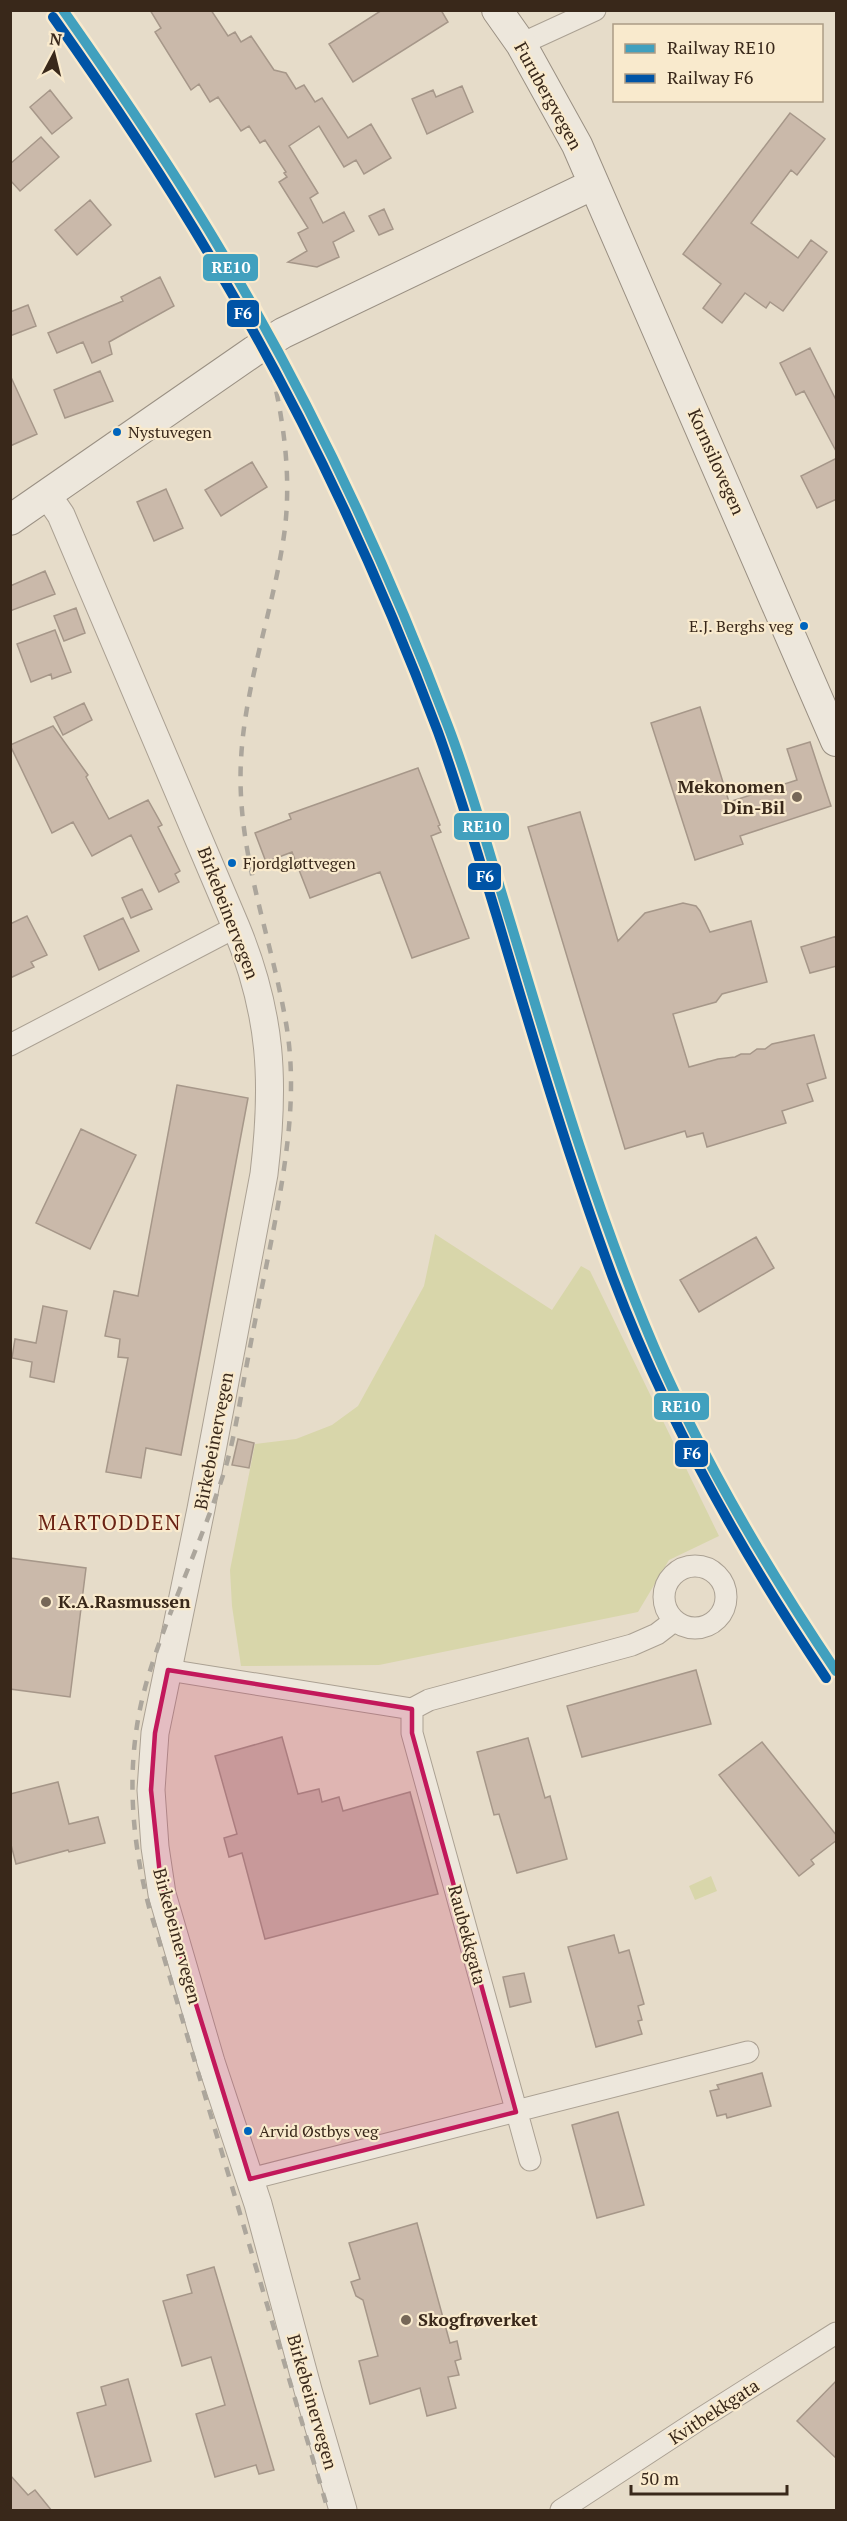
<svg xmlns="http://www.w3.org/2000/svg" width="847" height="2521" font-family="'PT Serif',serif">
<rect width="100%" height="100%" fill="#e6dcc9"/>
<path fill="#d8d6aa" d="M435 1234 552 1310 581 1266 590 1271 719 1536 669 1560 638 1612 379 1665 241 1666 232 1606 230 1570 255 1444 296 1439 332 1425 358 1406 424 1286Z
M711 1876 717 1891 695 1900 689 1886Z"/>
<path fill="#cab9aa" stroke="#a69789" stroke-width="1.5" d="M150 10H211L228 36 235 32 241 42 251 36 274 70 286 73 296 89 304 85 315 102 322 98 348 138 371 124 391 158 364 174 356 160 344 167 319 126 289 146 318 193 310 198 323 223 344 212 354 231 333 242 339 257 317 267 288 262 307 251 298 233 308 228 279 182 287 177 284 173 286 172 265 140 260 143 249 126 241 131 218 97 210 102 199 84 191 90 155 32 161 28Z
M382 10H441L448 22 353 82 329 44Z
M462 86 473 112 427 134 412 99 433 90 436 97Z
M50 90 72 118 52 134 30 107Z
M790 113 825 139 797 175 791 170 751 223 798 258 811 240 827 252 783 311 770 302 766 308 745 293 722 323 703 308 721 284 683 254Z
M41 137 59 157 20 191 10 180V164Z
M90 200 111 225 77 255 55 230Z
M384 209 393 229 379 235 369 216Z
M160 277 174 306 109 342 112 354 92 363 83 342 57 353 48 333 123 301 121 297Z
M28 305 36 326 10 336V312Z
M810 348 837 402V453L804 391 796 395 780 363Z
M100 371 113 401 65 418 54 390Z
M10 375 37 434 10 446Z
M837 458V499L817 508 801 476Z
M252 462 267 487 221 516 205 490Z
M166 489 183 528 154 541 137 502Z
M45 571 55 594 10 611V586Z
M76 608 85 633 64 641 54 616Z
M55 630 71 672 52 679 51 674 31 682 17 644Z
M84 703 92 720 63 735 54 717Z
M700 707 729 802 797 780 787 749 810 742 831 806 740 836 743 844 695 860 651 723Z
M53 726 88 775 86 777 109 819 148 800 162 825 158 827 180 871 175 874 179 882 159 892 131 835 92 856 73 822 52 833 10 745Z
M418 768 440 825 438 826 441 832 431 836 469 938 412 958 380 872 310 898 292 852 266 862 255 833 291 819 289 814Z
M580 812 618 941 645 913 683 903 696 906 700 911 710 932 751 921 767 982 722 994 716 1002 673 1014 689 1067 718 1059 735 1057 741 1054H750L757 1049H765L772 1044 814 1035 826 1078 807 1084 813 1101 782 1111 786 1123 707 1147 703 1133 687 1137 685 1131 625 1149 528 827Z
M142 889 152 909 131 918 122 898Z
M27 916 47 955 31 962 34 967 10 978V924Z
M123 918 139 951 99 970 84 936Z
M837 936V966L810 973 801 947Z
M177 1085 248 1098 181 1455 146 1448 141 1478 106 1472 128 1358 118 1357 120 1339 105 1336 114 1291 138 1296Z
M81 1129 136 1155 90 1249 36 1223Z
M756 1237 774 1268 699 1312 680 1280Z
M43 1306 67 1311 54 1382 30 1377 32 1362 12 1358 15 1339 36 1343Z
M238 1439 254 1443 249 1468 232 1465Z
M10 1558 86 1568 70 1697 10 1689Z
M696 1670 711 1724 582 1757 567 1706Z
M282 1737 298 1794 319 1789 322 1802 339 1797 343 1811 410 1792 438 1894 265 1939 242 1853 229 1857 224 1838 237 1834 215 1756Z
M528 1738 545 1798 550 1796 567 1859 517 1873 499 1814 494 1815 477 1752Z
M762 1742 837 1836V1840L811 1860 814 1864 799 1876 719 1775Z
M58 1782 69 1824 98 1817 105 1843 69 1852 68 1850 16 1864 10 1841V1794Z
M614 1935 619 1953 629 1950 644 2004 638 2006 642 2020 638 2021 642 2034 596 2047 568 1947Z
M524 1973 531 2002 510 2007 503 1977Z
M762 2073 771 2106 727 2118 726 2114 717 2116 710 2091 719 2089 717 2085Z
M618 2112 644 2205 597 2218 572 2125Z
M417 2223 450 2343 457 2341 461 2359 455 2361 459 2375 448 2377 456 2408 427 2416 420 2388 370 2404 359 2361 378 2356 363 2300 356 2296 351 2282 360 2279 349 2243Z
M214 2267 274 2470 259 2474 256 2465 215 2477 196 2414 225 2405 211 2357 182 2366 163 2301 192 2293 187 2275Z
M128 2379 151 2461 95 2477 77 2413 106 2405 101 2387Z
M837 2380V2459L797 2421Z
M10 2475 28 2495 35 2490 52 2511H10Z"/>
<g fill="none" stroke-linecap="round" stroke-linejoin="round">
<g stroke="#aba193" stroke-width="23">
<path id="minor" d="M521 44 595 10
M10 1045 236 927
M664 1597a31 31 0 1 1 62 0a31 31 0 1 1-62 0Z
M168 1670 412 1709 429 1700 632 1645 657 1634 674 1621
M412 1709V1733L530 2160
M250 2179 748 2052
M561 2510 700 2419 836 2333"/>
</g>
<g stroke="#aba193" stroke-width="29">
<path id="tertiary" d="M48 496 61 515 236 927C272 1014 275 1082 264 1174L201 1509 155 1733 151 1790 155 1847 162 1894 211 2062 258 2204 308 2390 343 2510"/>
</g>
<g stroke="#9a9083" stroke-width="32">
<path id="secondary" d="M497 10 521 44 577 145 836 741
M10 520 254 351 283 333 594 184"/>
</g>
<use href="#minor" stroke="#ede7dc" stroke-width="21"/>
<use href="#tertiary" stroke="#ede7dc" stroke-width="27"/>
<use href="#secondary" stroke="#ede7dc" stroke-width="30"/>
<path stroke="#aca69c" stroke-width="4.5" stroke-dasharray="10 10" stroke-linecap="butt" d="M272 372C284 423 291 475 285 528 275 606 245 681 241 760 236 851 271 935 286 1023 297 1086 288 1149 277 1211 268 1260 257 1309 248 1358 241 1394 236 1431 226 1466 204 1537 171 1603 149 1674 125 1751 129 1830 149 1907L328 2510"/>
<g stroke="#f9eacd" stroke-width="15">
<path id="rail-1" d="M63 10C122 94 179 178 230 266 316 413 388 567 448 726 471 786 488 849 507 911 549 1049 589 1189 644 1323 694 1446 762 1561 836 1671"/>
</g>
<g stroke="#f9eacd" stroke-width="15">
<path id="rail-2" d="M53 17C112 100 169 185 220 273 306 419 378 573 438 732 460 793 478 855 497 917 533 1038 569 1160 613 1278 667 1421 741 1552 826 1678"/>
</g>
<use href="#rail-1" stroke="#41a0be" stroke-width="10"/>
<use href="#rail-2" stroke="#0054a6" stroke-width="10"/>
</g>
<path fill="#c2185b" fill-opacity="0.2" stroke="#c2185b" stroke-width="4.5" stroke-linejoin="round" d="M168 1670 412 1709V1733L516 2112 250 2179 162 1894 151 1790 155 1733Z"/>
<g fill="#0065bd" stroke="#f9eacd" stroke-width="2">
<circle cx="117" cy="432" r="5"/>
<circle cx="804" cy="626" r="5"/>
<circle cx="232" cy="863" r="5"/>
<circle cx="248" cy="2131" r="5"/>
</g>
<g fill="#766757" stroke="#f9eacd" stroke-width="2">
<circle cx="797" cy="797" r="6"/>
<circle cx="46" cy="1602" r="6"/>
<circle cx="406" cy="2320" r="6"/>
</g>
<g text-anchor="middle" stroke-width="4.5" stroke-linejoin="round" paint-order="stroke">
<g font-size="16" fill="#39281a" stroke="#f9eacd" text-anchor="start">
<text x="128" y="438">Nystuvegen</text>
<text x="793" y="632" text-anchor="end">E.J. Berghs veg</text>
<text x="243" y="869">Fjordgløttvegen</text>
<text x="259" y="2137">Arvid Østbys veg</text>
</g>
<g font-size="18" fill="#39281a" stroke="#f9eacd">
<text transform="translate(548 96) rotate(61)" y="6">Furubergvegen</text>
<text transform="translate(716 462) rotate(66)" y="6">Kornsilovegen</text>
<text transform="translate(228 913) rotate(69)" y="6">Birkebeinervegen</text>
<text transform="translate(214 1441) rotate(-79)" y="6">Birkebeinervegen</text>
<text transform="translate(467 1935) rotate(75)" y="6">Raubekkgata</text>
<text transform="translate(177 1936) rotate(75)" y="6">Birkebeinervegen</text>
<text transform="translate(312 2402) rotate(74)" y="6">Birkebeinervegen</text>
<text transform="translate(714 2412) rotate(-33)" y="6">Kvitbekkgata</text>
</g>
<g font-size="18" font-weight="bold" fill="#39281a" stroke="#f9eacd" text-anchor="start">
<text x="785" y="793" text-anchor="end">Mekonomen<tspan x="785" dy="21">Din-Bil</tspan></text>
<text x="58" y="1608">K.A.Rasmussen</text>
<text x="418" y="2326">Skogfrøverket</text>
</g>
<g font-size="21" letter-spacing="1.5" fill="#6b2315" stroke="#f9eacd">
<text x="110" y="1530">MARTODDEN</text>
</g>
</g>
<g stroke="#f9eacd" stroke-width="2">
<rect x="202" y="253" width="57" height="29" rx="6" fill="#41a0be"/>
<rect x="226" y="299" width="34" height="29" rx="6" fill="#0054a6"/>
<rect x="453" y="812" width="57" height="29" rx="6" fill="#41a0be"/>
<rect x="467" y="862" width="35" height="29" rx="6" fill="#0054a6"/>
<rect x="653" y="1392" width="57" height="29" rx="6" fill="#41a0be"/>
<rect x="674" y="1439" width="35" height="29" rx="6" fill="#0054a6"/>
</g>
<g font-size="16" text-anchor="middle" font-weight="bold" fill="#fff">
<text x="231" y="273">RE10</text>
<text x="243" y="319">F6</text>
<text x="482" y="832">RE10</text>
<text x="485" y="882">F6</text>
<text x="681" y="1412">RE10</text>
<text x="692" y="1459">F6</text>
</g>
<rect width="847" height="2521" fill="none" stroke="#39281a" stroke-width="24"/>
<rect x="613" y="24" width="210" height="78" fill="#f9eacd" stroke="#ac9c85" stroke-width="1.5"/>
<rect x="625" y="44" width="30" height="9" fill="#41a0be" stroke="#ac9c85" stroke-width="1.5"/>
<text x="667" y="54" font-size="18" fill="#39281a">Railway RE10</text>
<rect x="625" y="74" width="30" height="9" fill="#0054a6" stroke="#ac9c85" stroke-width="1.5"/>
<text x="667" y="84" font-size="18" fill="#39281a">Railway F6</text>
<g transform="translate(54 54) rotate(7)" stroke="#f9eacd" stroke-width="4.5" paint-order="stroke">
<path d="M0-4.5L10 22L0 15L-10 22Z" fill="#39281a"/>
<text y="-9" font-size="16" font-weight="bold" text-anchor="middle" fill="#39281a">N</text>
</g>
<path d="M631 2485v9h156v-9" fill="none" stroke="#39281a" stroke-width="3"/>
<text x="640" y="2485" font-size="18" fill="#39281a" stroke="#f9eacd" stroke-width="4.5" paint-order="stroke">50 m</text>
</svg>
